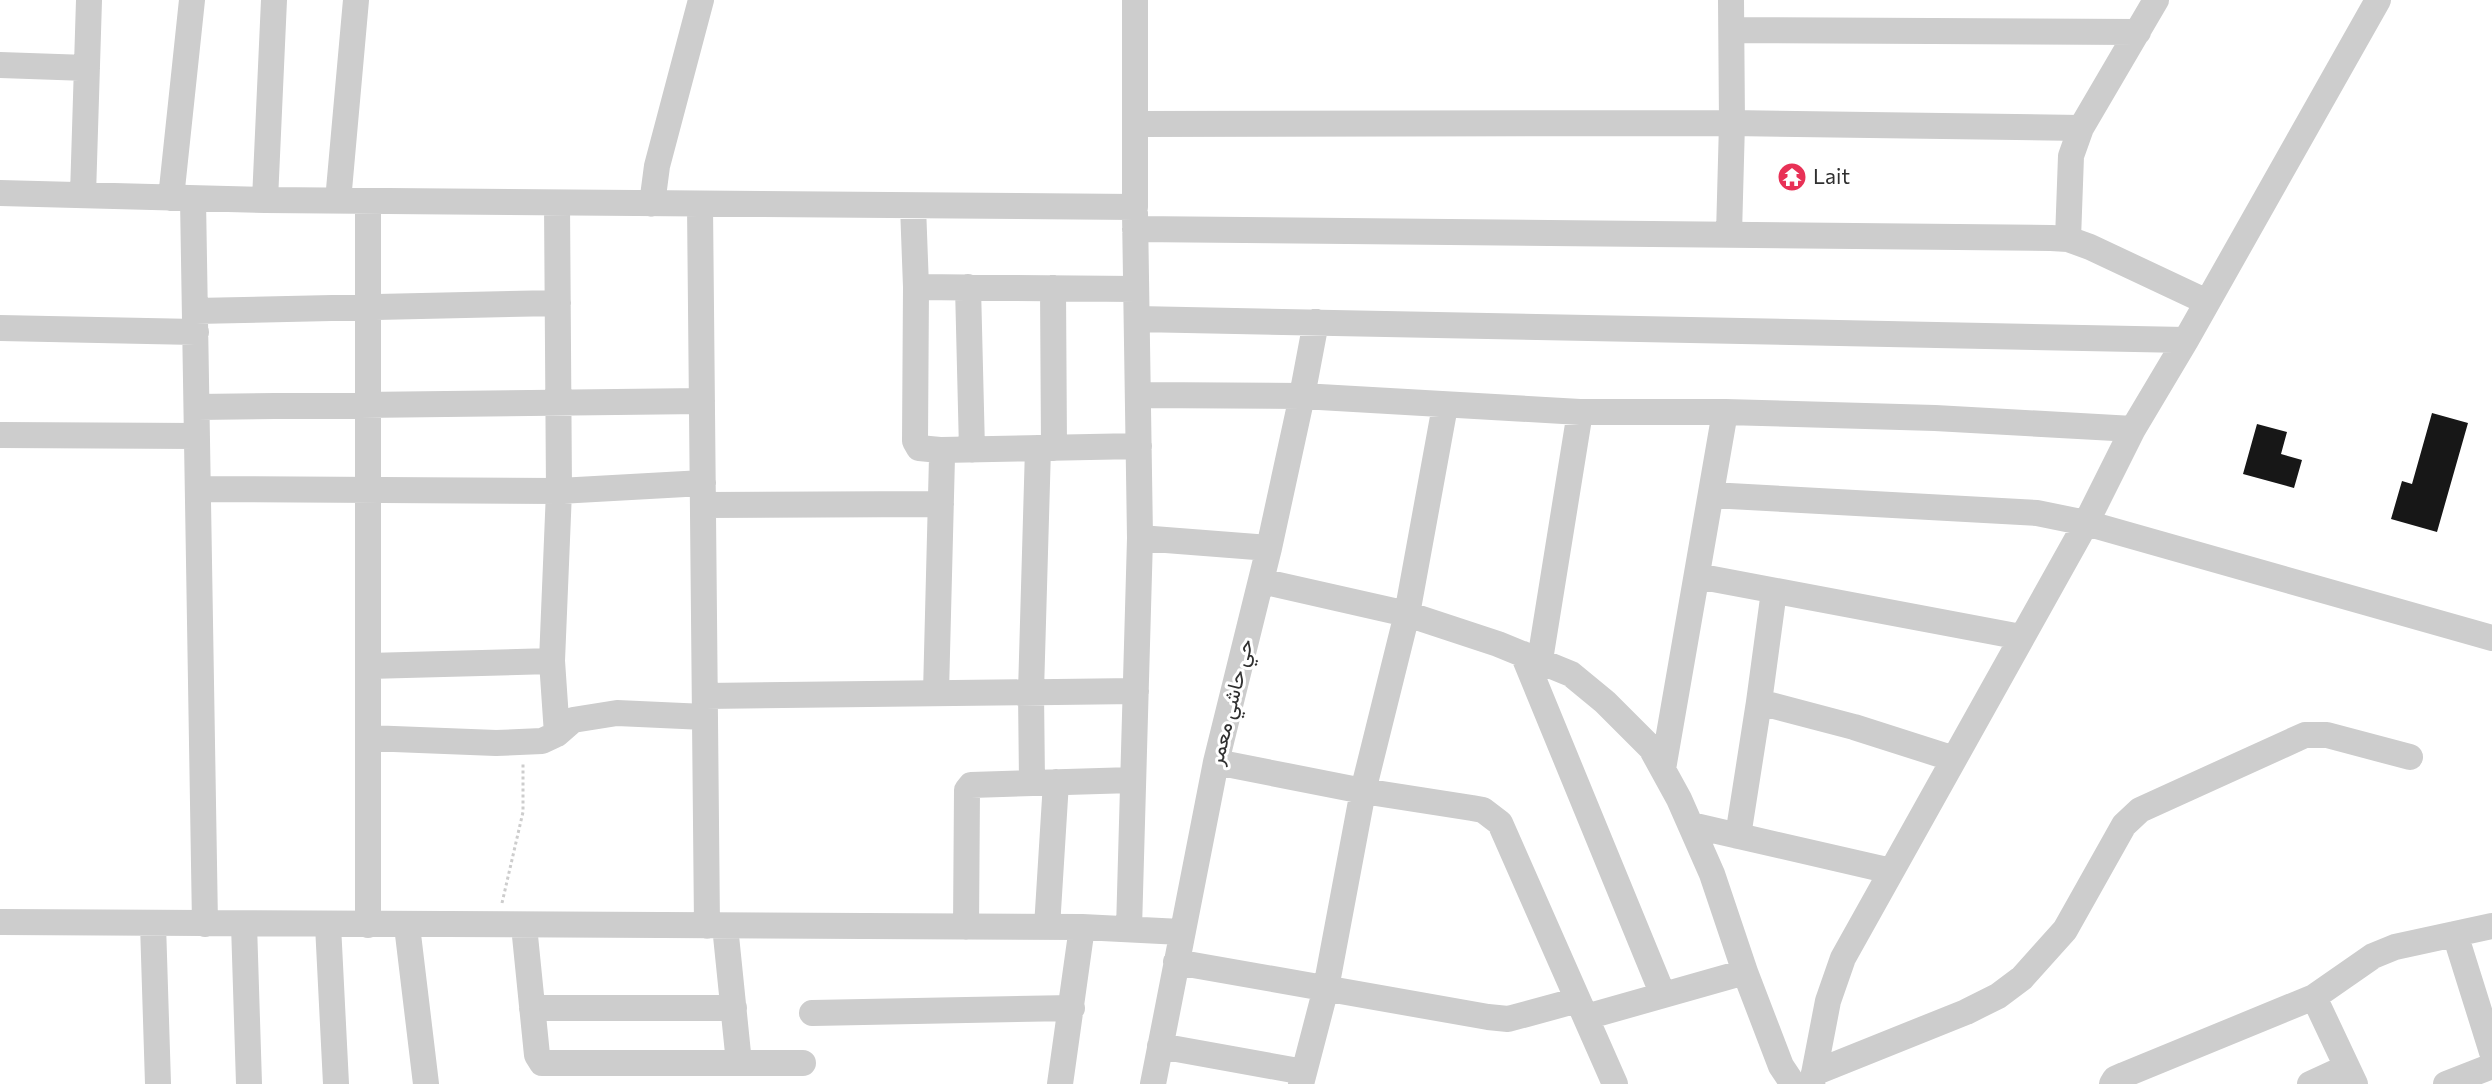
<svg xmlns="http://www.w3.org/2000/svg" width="2492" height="1084" font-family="Commissioner,Vazirmatn,sans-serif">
<rect width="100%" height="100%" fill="#fff"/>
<path fill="#171717" d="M2432 413 2468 423 2437 532 2391 519 2402 481 2412 484Z
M2257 424 2287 432 2281 454 2302 460 2294 488 2243 474Z"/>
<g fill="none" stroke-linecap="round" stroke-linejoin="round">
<path stroke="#cdcdcd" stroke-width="3" stroke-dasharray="3 3" stroke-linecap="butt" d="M502 903 523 812V762"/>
<path stroke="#cdcdcd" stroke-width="26" d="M1732 30 2138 32
M0 65 87 68
M1135 124 1732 123 2081 128
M0 193 265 200 1135 207V0
M83 195 89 0
M171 198 192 0
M193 199 205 924
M265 200 274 0
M338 201 356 0
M557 203 559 491 703 483
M652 204 657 166 701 0
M700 205 707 926
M913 206 916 287 915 441 919 448 940 450 942 457 936 693
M1135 229 2051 238 2068 239 2090 247 2207 302
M1729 234 1732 123 1731 0
M2068 239 2071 156 2081 128 2156 0
M916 287 1136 289
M968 287 972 450
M1053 288 1054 448
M195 311 558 303
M1137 319 2186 340
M0 328 196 332
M1138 395 1302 396 1580 412H1725L1935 418 2133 429
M197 407 702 401
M0 435 197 436
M941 450 1139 446
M198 489 559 491 552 661 368 666
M1711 495 2037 513 2086 523 2492 638
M703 505 941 504
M1140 538 1269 548
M1697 576 2021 637
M1261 581 1407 614 1498 644 1571 674 1605 702 1651 748 1679 799 1712 874 1745 972 1781 1066 1793 1084
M1774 591 1759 702 1854 727 1954 759
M1523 654 1663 995
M1540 660 1580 412
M552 661 557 734
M705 696 1136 691
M368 738 496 743 542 741 557 734 573 720 617 713 705 717
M1216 762 1363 791 1472 808 1483 810 1500 823 1615 1084
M1663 769 1725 412
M1032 782 1031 692 1038 448
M1691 825 1891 871
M1738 836 1759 702
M0 922 1082 927 1181 932
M153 924 158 1084
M244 924 249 1084
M328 925 336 1084
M368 925V201
M407 926 426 1084
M524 926 537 1055 542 1063H803
M725 926 739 1063
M966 927 967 790 971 785 1133 780
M1047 927 1056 782
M1129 929 1140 538 1135 213
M2455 934 2492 1052
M1176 962 1488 1017 1508 1019 1578 1000
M2314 997 2373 956 2395 947 2492 926
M532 1008H734
M812 1013 1072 1008
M1586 1017 1745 972
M1160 1046 1304 1072
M1814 1073 1966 1012 1998 996 2022 978 2065 930 2124 825 2140 810 2305 735H2327L2410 757
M1060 1084 1082 927
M1153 1084 1216 762 1269 548 1302 396 1316 322
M1301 1084 1326 988 1363 791 1407 614 1445 406
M1812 1084 1828 1001 1843 958 2086 523 2133 429 2186 340 2378 0
M2112 1084 2115 1079 2124 1075 2314 997 2347 1067
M2310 1084 2347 1067 2355 1084
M2446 1084 2492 1066"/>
</g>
<defs>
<g id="temple-disc" transform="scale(1.5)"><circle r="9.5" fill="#e83156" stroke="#fff"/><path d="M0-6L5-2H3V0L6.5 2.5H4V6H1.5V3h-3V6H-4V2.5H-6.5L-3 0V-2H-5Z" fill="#fff"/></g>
</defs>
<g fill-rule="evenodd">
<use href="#temple-disc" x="1792" y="177"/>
</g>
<g text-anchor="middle" stroke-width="6" stroke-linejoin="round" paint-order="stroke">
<g font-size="21" fill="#303030" stroke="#fff" text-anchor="start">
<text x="1813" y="184">Lait</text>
</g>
<g font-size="21" fill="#303030" stroke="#fff">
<text transform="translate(1231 702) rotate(-76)" y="7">حي حاشي معمر</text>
</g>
</g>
</svg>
